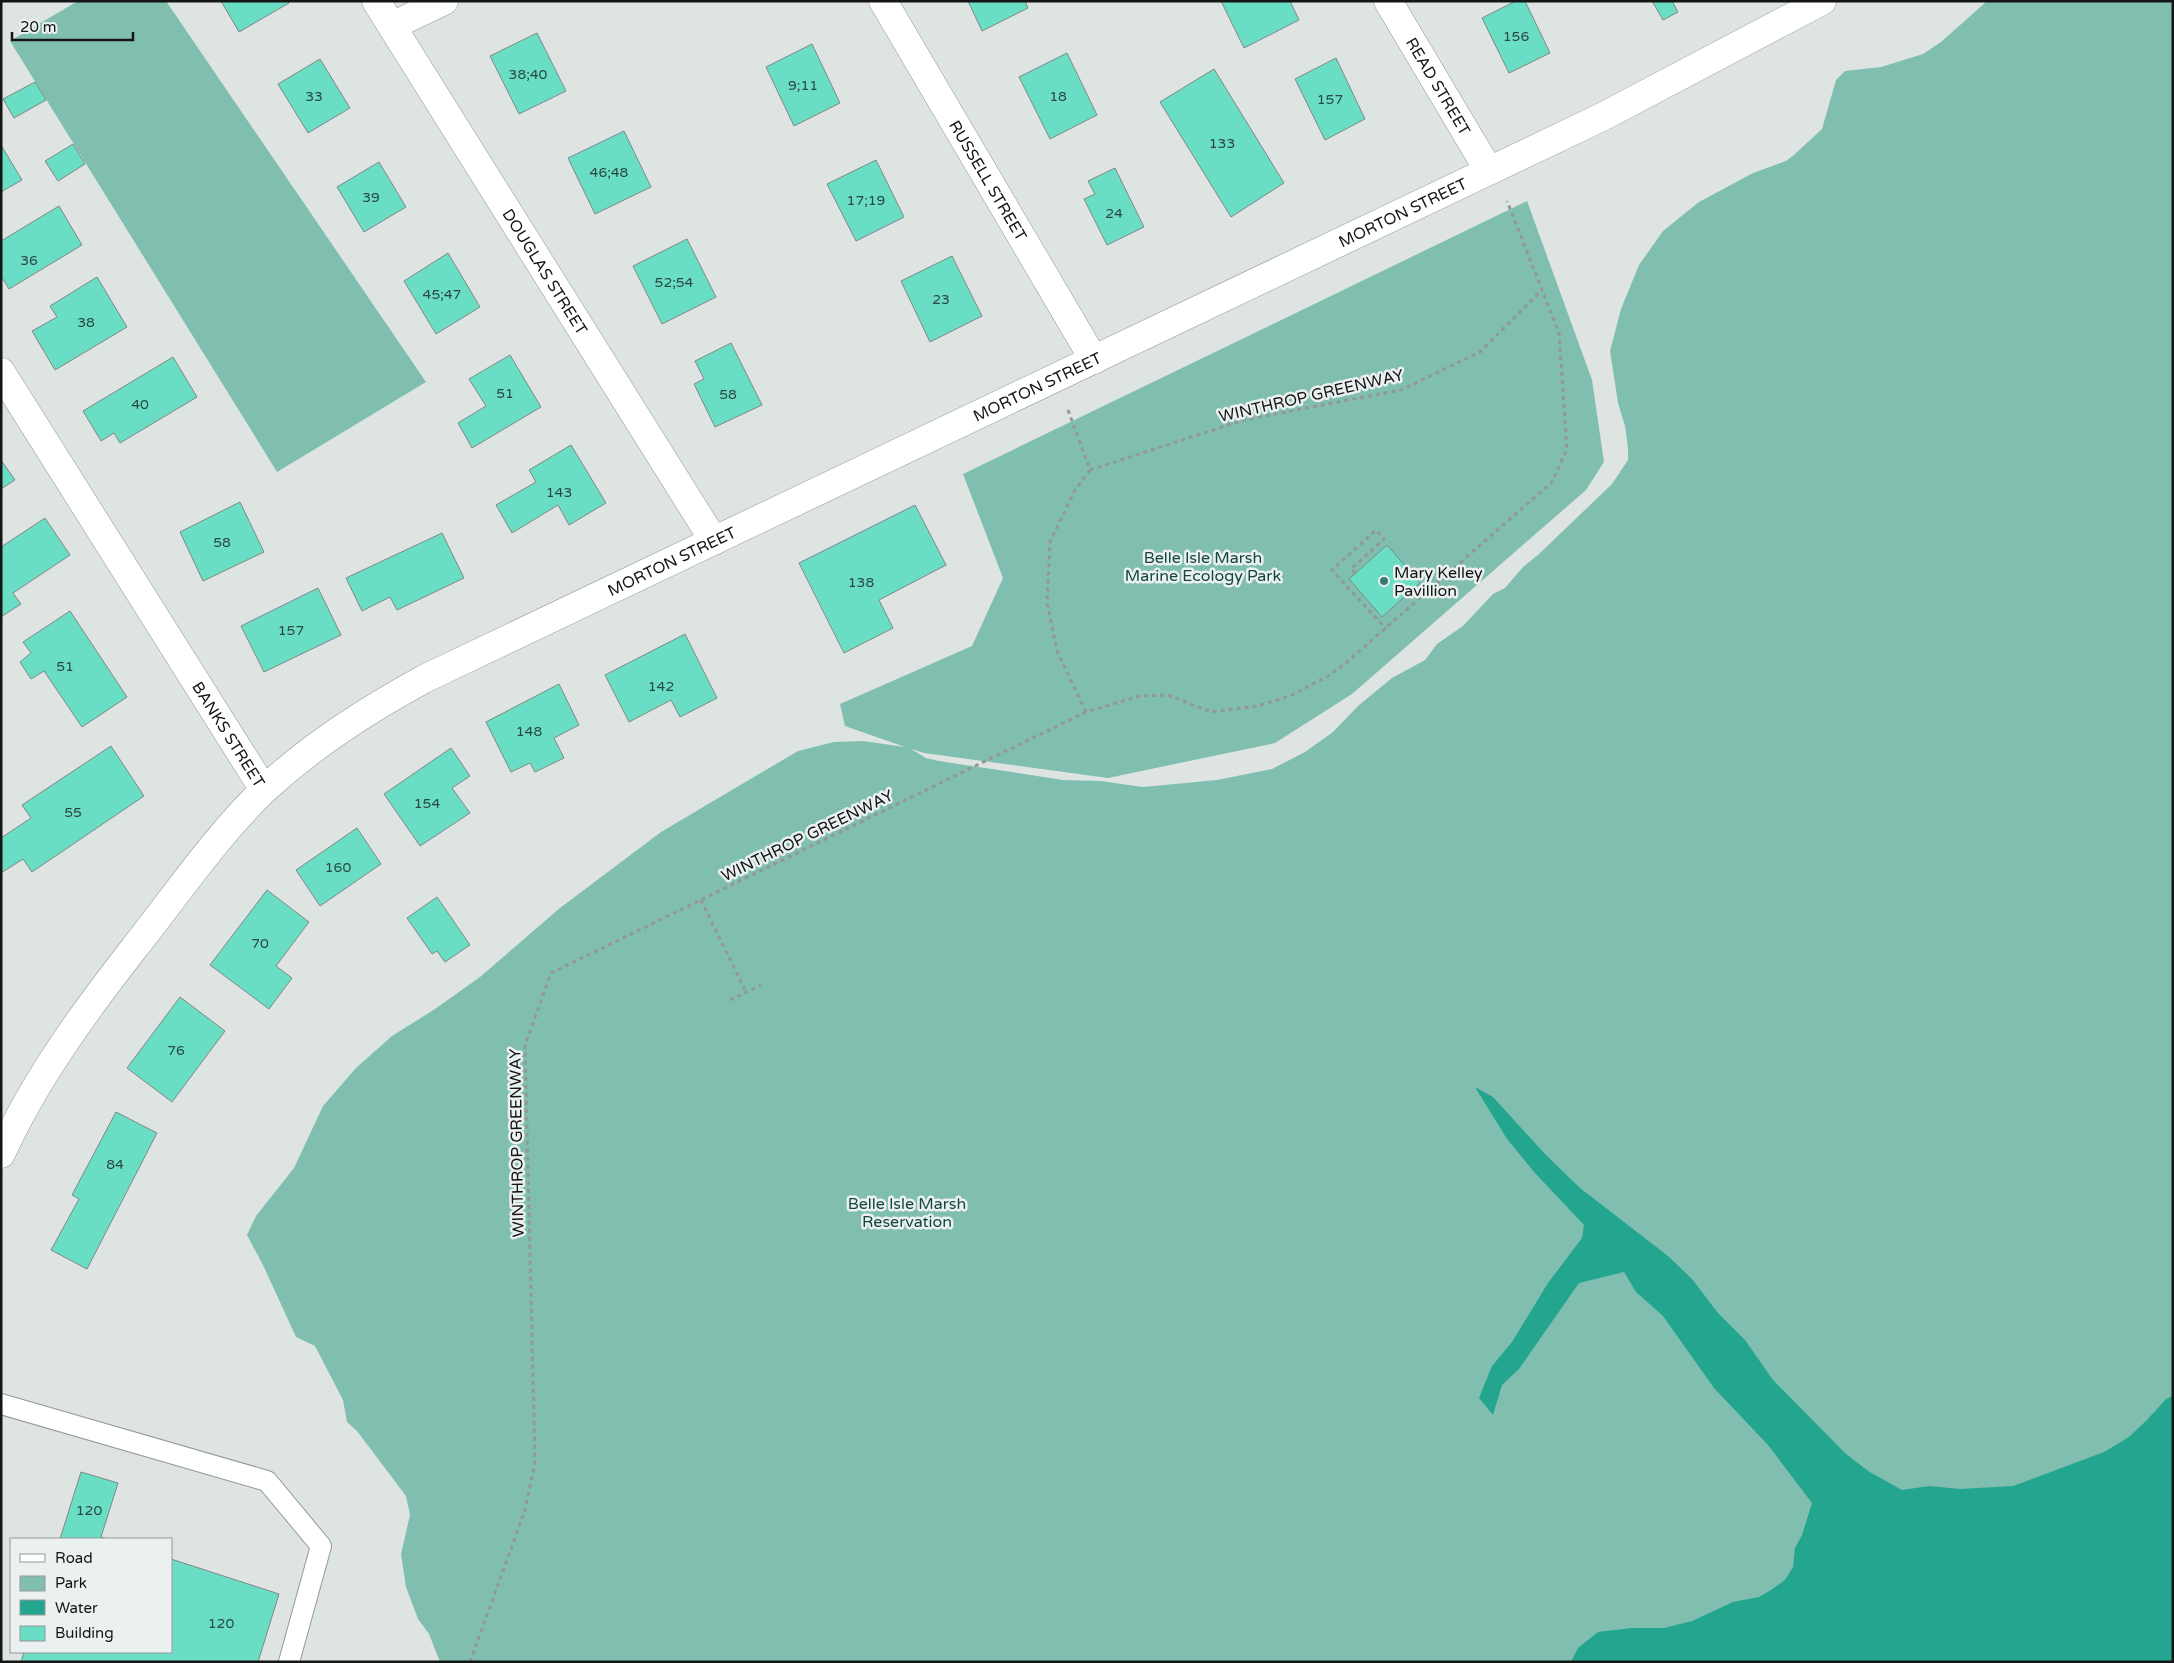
<svg xmlns="http://www.w3.org/2000/svg" width="2174" height="1663" font-family="'Varela Round',sans-serif">
<rect width="100%" height="100%" fill="#dee4e2"/>
<path fill="#80bfaf" d="M78 1H166L426 382 277 472 10 41Z
M1987 1H2173V1662H440L429 1634 418 1619 406 1587 401 1554 410 1515 406 1496 357 1431 347 1422 343 1400 315 1346 296 1337 263 1265 247 1235 256 1216 294 1168 323 1106 356 1068 392 1036 435 1009 480 977 560 908 661 832 798 751 834 742 863 741 905 747 845 726 840 704 972 646 1003 578 963 474 1527 201 1592 380 1604 462 1586 490 1352 694 1275 743 1108 778 924 753 911 749 926 758 939 761 1063 780 1100 781 1143 787 1217 780 1272 769 1305 752 1333 732 1358 706 1392 678 1425 660 1437 644 1463 626 1493 594 1505 588 1523 567 1539 554 1612 484 1628 460V448L1625 426 1618 403 1610 351 1621 309 1639 265 1663 231 1699 202 1753 173 1786 161 1795 154 1822 129 1836 80 1845 71 1881 67 1923 54 1941 42Z"/>
<path fill="#24a58f" d="M1475 1087 1493 1097 1545 1154 1580 1188 1668 1256 1692 1279 1718 1313 1745 1340 1773 1380 1845 1453 1868 1471 1902 1490 1929 1486 1960 1489 2013 1486 2104 1452 2129 1437 2147 1420 2166 1399 2173 1396V1662H1571L1578 1648 1598 1632 1632 1628H1664L1692 1621 1733 1602 1759 1597 1771 1590 1785 1580 1793 1567 1795 1548 1802 1535 1812 1503 1768 1445 1714 1388 1663 1316 1636 1292 1624 1272 1579 1283 1519 1369 1502 1385 1493 1415 1479 1398 1492 1366 1512 1342 1548 1283 1582 1238 1584 1225 1535 1173 1507 1139Z"/>
<path fill="#6adec5" stroke="#818785" d="M221 1H288L289 3 239 32Z
M968 1H1025L1028 8 982 31Z
M1221 1H1290L1299 20 1244 48Z
M1516 1H1525L1550 53 1509 73 1482 18Z
M1652 1H1672L1678 12 1663 20Z
M537 33 566 91 519 114 490 56Z
M812 44 840 103 794 126 766 67Z
M1067 53 1097 115 1050 139 1019 77Z
M1336 58 1365 119 1325 140 1295 79Z
M320 59 350 108 308 133 278 84Z
M1214 69 1284 183 1231 217 1160 102Z
M35 82 46 100 14 118 3 99Z
M624 131 651 187 595 214 568 158Z
M73 144 85 164 58 181 45 161Z
M1 145 22 180 1 192Z
M876 160 904 217 856 241 827 184Z
M379 162 406 207 364 232 337 187Z
M1115 168 1144 227 1107 245 1084 199 1095 194 1088 181Z
M59 206 82 245 9 289 1 276V241Z
M687 239 716 297 662 324 633 266Z
M448 253 480 307 436 334 404 281Z
M952 256 982 316 930 342 901 281Z
M97 277 127 327 55 370 32 331 57 317 50 306Z
M731 343 762 405 715 427 694 384 704 379 695 361Z
M510 355 541 407 472 448 458 423 486 406 469 379Z
M173 357 197 397 120 443 114 433 101 441 83 411Z
M571 445 606 503 569 525 558 505 512 533 496 505 536 482 529 470Z
M1 460 15 480 1 489Z
M240 502 264 552 203 581 180 532Z
M915 505 946 565 879 600 893 628 844 653 799 563Z
M45 518 70 555 13 593 21 604 1 617V547Z
M442 533 464 578 397 610 390 597 362 611 346 578Z
M1387 545 1420 583 1382 617 1349 579Z
M318 588 341 635 264 672 241 626Z
M70 611 127 697 82 727 44 671 31 679 20 662 31 653 23 642Z
M685 634 717 698 680 717 671 700 629 722 605 675Z
M559 684 579 725 554 738 564 758 535 772 530 763 511 772 486 722Z
M111 746 144 796 32 872 23 859 1 873V838L31 818 22 805Z
M451 748 470 776 452 788 470 813 420 846 384 794Z
M357 828 381 864 320 906 296 870Z
M267 890 309 922 276 966 292 978 269 1009 210 965Z
M437 897 470 945 445 962 437 951 432 954 407 918Z
M180 997 225 1031 172 1102 127 1068Z
M116 1112 157 1133 87 1269 51 1250 79 1199 72 1195Z
M81 1472 118 1483 101 1537 108 1539H60Z
M171 1559 279 1594 258 1662H21L24 1652H171Z"/>
<g fill="none" stroke-linecap="round" stroke-linejoin="round">
<g stroke="#939997" stroke-width="22">
<path id="service" d="M1 1404 267 1481 321 1546 289 1662"/>
</g>
<g stroke="#939997" stroke-width="29">
<g id="minor">
<path id="s1" d="M376 1 714 541"/>
<path id="s2" d="M883 1 1094 360"/>
<path id="s3" d="M1388 1 1489 171"/>
<path d="M392 26 444 1"/>
<path id="s4" d="M1 372 264 790"/>
</g>
</g>
<g stroke="#939997" stroke-width="29">
<g id="tertiary">
<path id="s5" d="M1 1154C35 1079 85 1011 135 947 177 894 216 836 265 789 314 744 366 711 424 679L1602 117 1822 1"/>
</g>
</g>
<path stroke="#939796" stroke-width="3" stroke-dasharray="4 4" stroke-linecap="butt" d="M1068 410 1090 470 1075 490 1050 542 1047 603 1057 651 1086 712
M1090 470 1244 420 1401 390 1480 352 1542 290
M1355 573 1351 569 1384 539 1376 530 1332 570 1386 629
M701 900 746 992
M730 1000 761 985
M470 1662 525 1510 535 1462 525 1045 551 973 1086 712 1140 696 1168 695 1211 712 1258 706 1290 696 1328 676 1347 662 1552 482 1567 449 1559 333 1507 201"/>
<use href="#service" stroke="#fff" stroke-width="20"/>
<use href="#minor" stroke="#fff" stroke-width="28"/>
<use href="#tertiary" stroke="#fff" stroke-width="28"/>
</g>
<circle fill="#397c6e" stroke="#ebf1f0" stroke-width="2" cx="1384" cy="581" r="5"/>
<g text-anchor="middle" stroke-width="5" stroke-linejoin="round" paint-order="stroke">
<g font-size="14" fill="#2a4841">
<text x="1516" y="41">156</text>
<text x="528" y="79">38;40</text>
<text x="803" y="90">9;11</text>
<text x="314" y="101">33</text>
<text x="1058" y="101">18</text>
<text x="1330" y="104">157</text>
<text x="1222" y="148">133</text>
<text x="609" y="177">46;48</text>
<text x="371" y="202">39</text>
<text x="866" y="205">17;19</text>
<text x="1114" y="218">24</text>
<text x="29" y="265">36</text>
<text x="674" y="287">52;54</text>
<text x="442" y="299">45;47</text>
<text x="941" y="304">23</text>
<text x="86" y="327">38</text>
<text x="505" y="398">51</text>
<text x="728" y="399">58</text>
<text x="140" y="409">40</text>
<text x="559" y="497">143</text>
<text x="222" y="547">58</text>
<text x="861" y="587">138</text>
<text x="291" y="635">157</text>
<text x="65" y="671">51</text>
<text x="661" y="691">142</text>
<text x="529" y="736">148</text>
<text x="427" y="808">154</text>
<text x="73" y="817">55</text>
<text x="338" y="872">160</text>
<text x="260" y="948">70</text>
<text x="176" y="1055">76</text>
<text x="115" y="1169">84</text>
<text x="89" y="1515">120</text>
<text x="221" y="1628">120</text>
</g>
<g font-size="16" fill="#141615" stroke="#ebf1f0">
<text dy="6" stroke="none"><textPath href="#s3" startOffset="99">READ STREET</textPath></text>
<text dy="6" stroke="none"><textPath href="#s2" startOffset="208">RUSSELL STREET</textPath></text>
<text dy="6" stroke="none"><textPath href="#s5" startOffset="1730">MORTON STREET</textPath></text>
<text dy="6" stroke="none"><textPath href="#s1" startOffset="319">DOUGLAS STREET</textPath></text>
<text dy="6" stroke="none"><textPath href="#s5" startOffset="1325">MORTON STREET</textPath></text>
<text transform="translate(1311 395) rotate(-13)" y="6">WINTHROP GREENWAY</text>
<text dy="6" stroke="none"><textPath href="#s5" startOffset="920">MORTON STREET</textPath></text>
<text dy="6" stroke="none"><textPath href="#s4" startOffset="428">BANKS STREET</textPath></text>
<text transform="translate(807 835) rotate(-26)" y="6">WINTHROP GREENWAY</text>
<text transform="translate(516 1143) rotate(-91)" y="6">WINTHROP GREENWAY</text>
</g>
<g font-size="16" fill="#13473d" stroke="#ebf1f0">
<text x="1203" y="563">Belle Isle Marsh<tspan x="1203" dy="18">Marine Ecology Park</tspan></text>
<text x="907" y="1209">Belle Isle Marsh<tspan x="907" dy="18">Reservation</tspan></text>
</g>
<g font-size="16" fill="#141615" stroke="#ebf1f0" text-anchor="start">
<text x="1394" y="578">Mary Kelley<tspan x="1394" dy="18">Pavillion</tspan></text>
</g>
</g>
<rect width="2174" height="1663" fill="none" stroke="#141615" stroke-width="5"/>
<rect x="10" y="1538" width="162" height="115" fill="#ebf1f0" stroke="#959998"/>
<rect x="20" y="1554" width="25" height="8" fill="#ffffff" stroke="#959998"/>
<text x="55" y="1563" font-size="15" fill="#141615">Road</text>
<rect x="20" y="1576" width="25" height="15" fill="#80bfaf" stroke="#959998"/>
<text x="55" y="1588" font-size="15" fill="#141615">Park</text>
<rect x="20" y="1600" width="25" height="15" fill="#24a58f" stroke="#959998"/>
<text x="55" y="1613" font-size="15" fill="#141615">Water</text>
<rect x="20" y="1626" width="25" height="15" fill="#6adec5" stroke="#959998"/>
<text x="55" y="1638" font-size="15" fill="#141615">Building</text>
<path d="M12 32v8h121v-8" fill="none" stroke="#141615" stroke-width="2.5"/>
<text x="20" y="32" font-size="15" fill="#141615" stroke="#ebf1f0" stroke-width="4" paint-order="stroke">20 m</text>
</svg>
